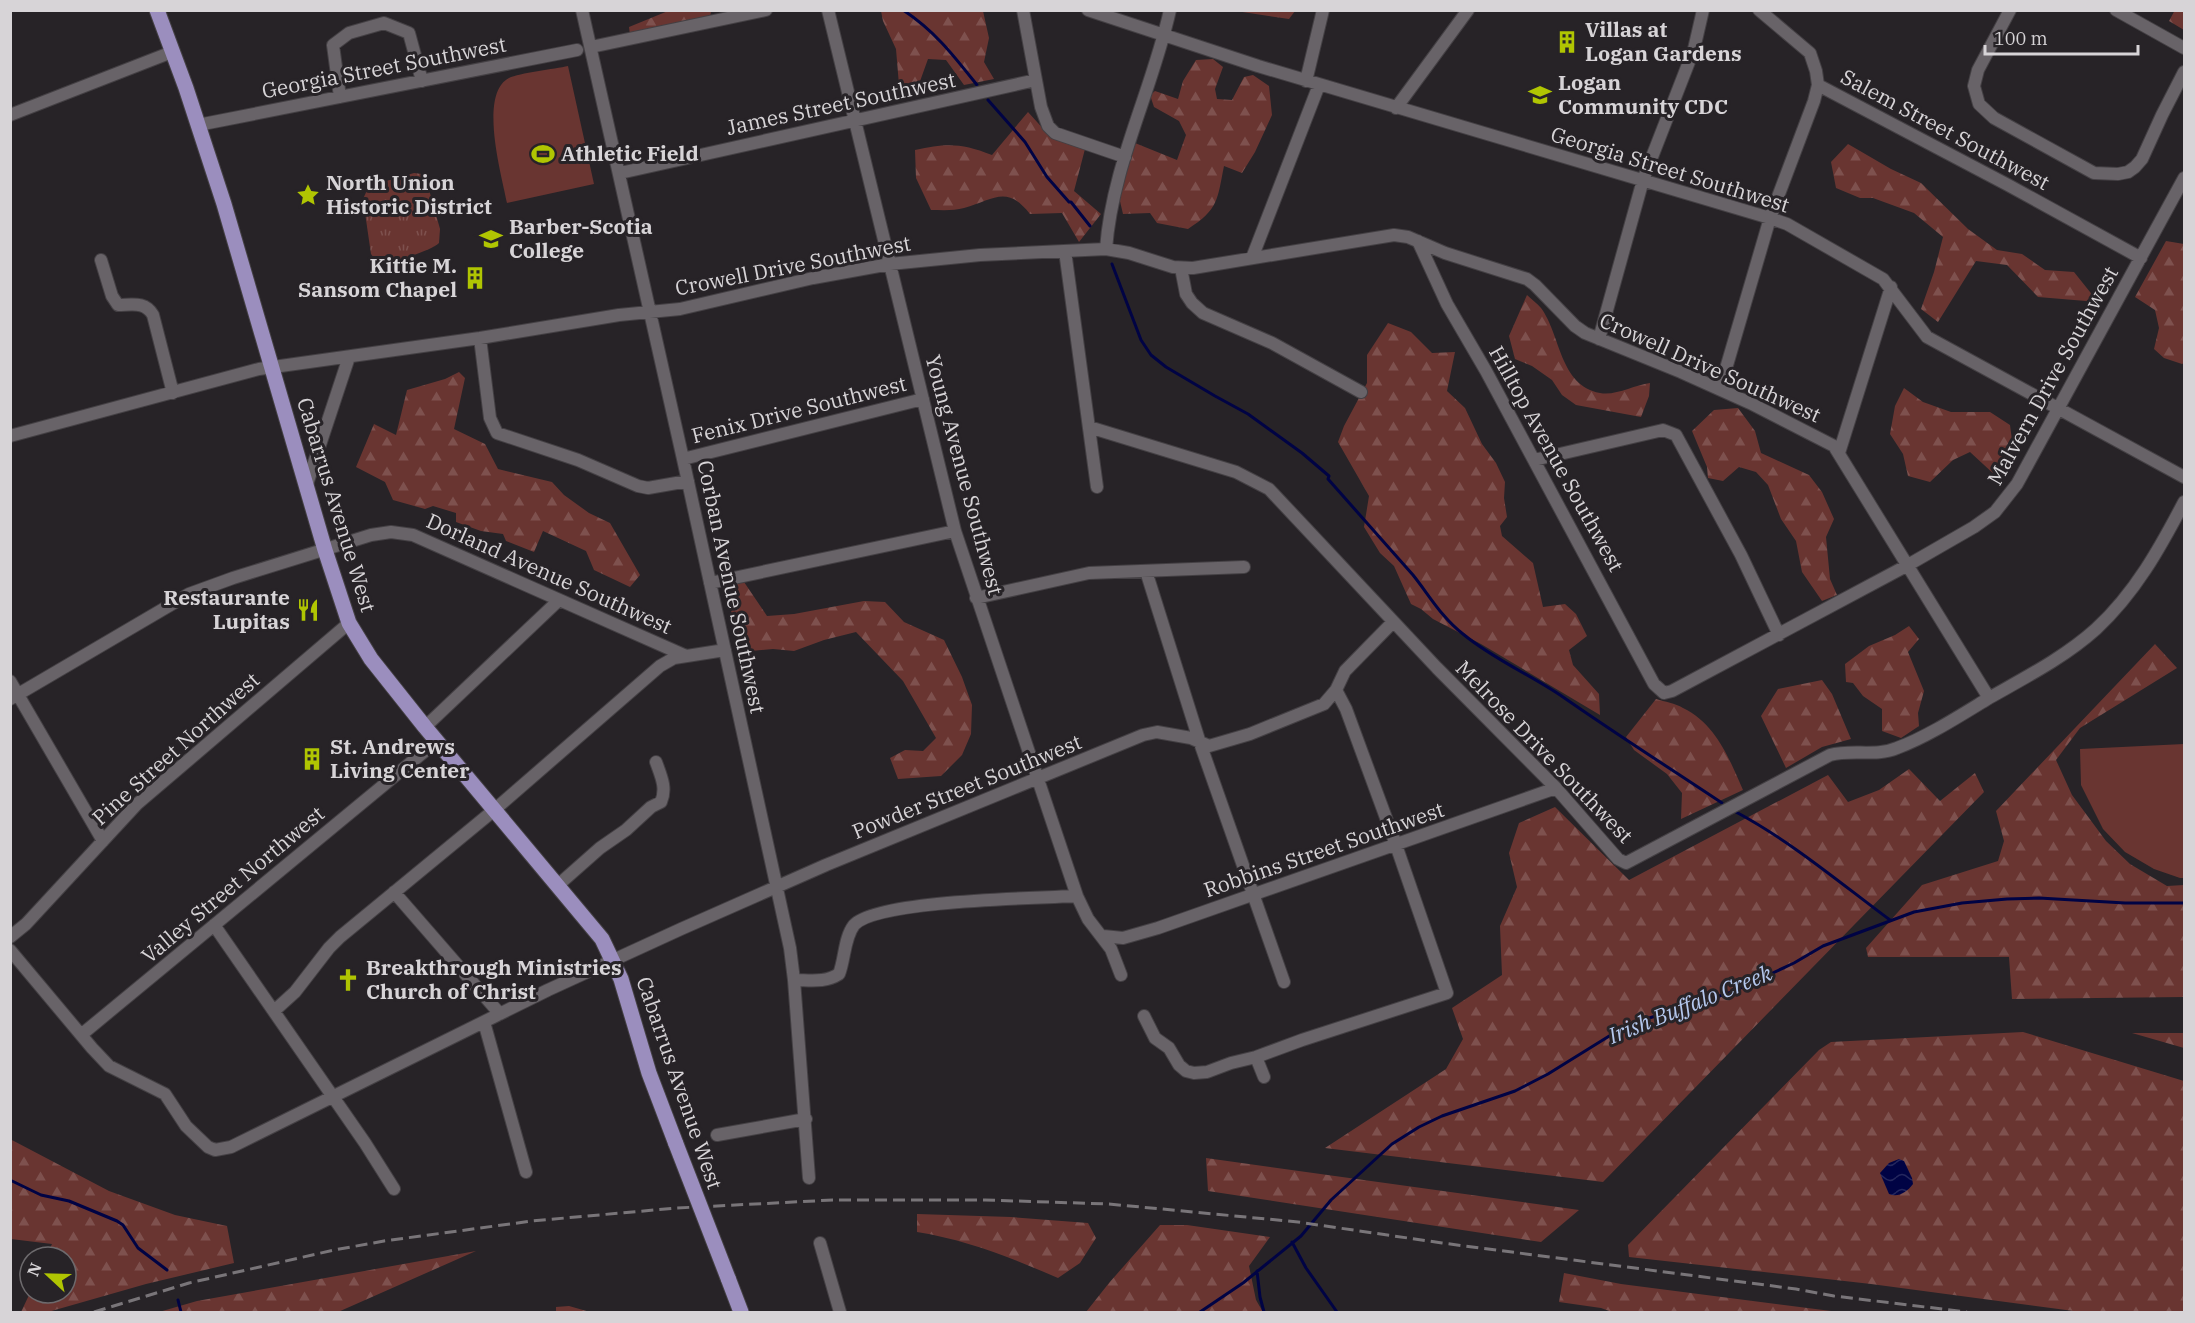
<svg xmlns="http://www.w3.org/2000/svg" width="2195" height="1323" font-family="'IBM Plex Serif',serif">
<defs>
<pattern id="grass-tufts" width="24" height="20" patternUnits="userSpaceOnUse" patternTransform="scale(1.5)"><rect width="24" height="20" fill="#693531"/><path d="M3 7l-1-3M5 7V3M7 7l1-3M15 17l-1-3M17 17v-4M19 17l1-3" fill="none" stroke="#7e514e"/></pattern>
<pattern id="forest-firs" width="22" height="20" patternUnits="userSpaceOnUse" patternTransform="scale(1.5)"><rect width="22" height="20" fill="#693531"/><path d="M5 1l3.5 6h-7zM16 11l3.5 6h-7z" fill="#7e514e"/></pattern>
<pattern id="water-waves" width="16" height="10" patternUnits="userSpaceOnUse" patternTransform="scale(1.5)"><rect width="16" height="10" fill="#000344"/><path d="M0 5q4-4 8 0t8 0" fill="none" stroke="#24275e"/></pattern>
</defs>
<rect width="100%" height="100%" fill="#272327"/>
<path fill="url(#grass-tufts)" d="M414 173 422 174 426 179 440 229 439 243C431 251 387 265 377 262L371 254 363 199 369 186Z"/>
<path fill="url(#forest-firs)" d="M2175 10 2184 11V30L2169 21Z
M668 11H711L710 18 630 35 629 27Z
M881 11H983L989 38 984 62 994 79 964 85 946 60 928 59 919 84 900 97 896 49 883 21Z
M1236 11H1295L1289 19Z
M1213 59 1223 67 1215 89 1217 99 1232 100 1244 77 1253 75 1269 86 1272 115 1255 152 1242 173 1224 166C1217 200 1219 209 1188 229L1157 223 1150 213 1123 214 1119 197 1135 143 1177 160 1186 135 1179 121 1154 107 1150 95 1155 91 1178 99 1183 81 1196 60Z
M1028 112 1047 133 1085 149 1074 191 1101 214 1079 242 1062 213 1030 214C1007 184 993 200 964 208 954 211 941 210 931 210L916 178 915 150C947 143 961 143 992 155Z
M1848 144 1891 169 1921 183 1968 229 1997 250 2022 254 2045 270 2074 272 2098 302 2038 297 2007 265 1976 261 1938 322 1921 309 1934 272 1943 237 1914 213 1873 198H1860L1836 188 1831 162Z
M2166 241 2184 244V363L2182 364 2164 358 2154 349 2159 328 2155 310 2135 297Z
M1527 295C1531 299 1537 303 1541 308 1561 335 1559 385 1600 393 1616 396 1634 385 1650 383L1649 396 1641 417 1576 405 1562 395 1552 380 1532 366 1515 359 1509 336Z
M1388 323 1411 332 1432 353 1455 352 1447 391 1465 408 1482 444 1496 463 1505 482 1504 498 1507 517 1500 526 1502 536 1533 563 1543 607 1565 604 1576 614 1587 636 1569 650 1573 665 1599 694 1600 715 1481 644 1433 619 1421 609 1411 604 1394 566 1380 553 1364 527 1369 496 1338 442 1344 426 1367 383V355Z
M459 372 465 378 454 429 485 444 498 469 552 482 564 495 589 513 610 523 640 575 630 587 594 570 586 551 543 531 534 552 506 541 503 534 481 531 456 522V513L433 506 425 509 393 500 385 482 356 467 374 424 396 435 407 390 445 379Z
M1904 388 1923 402 1951 412H1990L2010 425 2013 448 1996 476 1970 452 1953 460 1930 482 1908 476 1903 454 1890 434 1895 406Z
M1738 408 1755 431 1761 453 1809 475 1822 492 1834 519 1826 537 1830 579 1837 595 1822 601 1802 572 1796 541 1781 519 1768 485 1756 472 1739 467 1723 481 1708 478 1707 467 1692 431 1714 410Z
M744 582 767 616 794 614 864 601 885 602 904 622 944 640 962 677 972 705 971 734 962 755 941 776 898 779 890 758 905 750 923 751 936 738 903 681 856 632 824 640 794 651 773 649 741 652 725 586Z
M1909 626 1919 639 1908 652 1924 691 1918 713 1919 726 1901 738 1882 731V709L1863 696 1853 683 1846 682 1845 664 1869 646 1895 635Z
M2155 644 2177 668 2080 728 2056 760 2072 795 2106 841 2130 864 2167 886 2184 885V997L2012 999 2009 957H1868L1866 948 1922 885 1998 861 2004 841 1996 811Z
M1822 680 1832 694 1851 739 1822 747 1786 768 1761 716 1778 689Z
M1656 699C1665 702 1675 703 1683 708 1716 724 1729 758 1743 790L1681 819 1682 793 1667 774 1634 750 1626 737Z
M1909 769 1940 801 1975 773 1984 792 1603 1182 1325 1148 1446 1069 1463 1039 1452 1008 1502 975 1500 926 1517 887 1509 853 1519 823 1555 807 1629 880 1828 775 1848 802 1879 790Z
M2023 1032 2184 1081V1312H2081L1871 1284 1629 1257 1628 1245 1819 1050 1831 1042Z
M2132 1033H2184V1048Z
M10 1139 109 1191 175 1215 227 1226 234 1263 146 1284 48 1312H21L30 1293H66V1257H46L52 1244 11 1239Z
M1206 1158 1579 1210 1541 1242 1208 1191Z
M917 1214 1011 1217 1088 1223 1096 1238 1080 1263 1058 1278C1012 1258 967 1240 917 1232Z
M1160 1225H1187L1270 1237 1249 1266 1256 1300 1263 1312H1086L1109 1283Z
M476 1251 338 1312H159L197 1301Z
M1564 1273 1621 1284 1839 1312H1612L1601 1308 1559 1302Z
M569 1306 590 1312H556V1307Z"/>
<path fill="#693531" d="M568 66 594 184 507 203C502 176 478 94 509 78 519 73 555 69 568 66Z
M2184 744V878H2180L2154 869 2125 852 2103 829 2081 785 2080 749Z"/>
<path fill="url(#water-waves)" d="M1899 1159 1904 1161 1912 1178 1913 1184C1907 1192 1898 1198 1889 1194L1880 1173 1889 1163Z"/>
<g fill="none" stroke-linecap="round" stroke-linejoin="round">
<path stroke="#000344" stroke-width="3" d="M903 10C935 31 954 56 977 85
M988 100 1025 142 1047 177 1069 202H1071L1090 226
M1112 264 1141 340 1151 355 1166 367 1215 396 1248 414 1302 453 1329 476 1328 479C1356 511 1385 543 1413 575 1429 595 1442 618 1463 634 1493 659 1531 675 1563 697 1616 734 1668 767 1722 803
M1736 812C1792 842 1840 883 1890 920
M10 1180 41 1195 69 1201 117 1221 123 1225 138 1248 167 1270
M1292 1242 1306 1268 1337 1312
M1257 1271 1260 1297 1264 1312
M178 1300 181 1312
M1200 1312 1243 1283 1301 1236 1331 1200 1392 1144 1419 1127 1442 1116 1515 1091 1548 1074 1627 1025 1732 992 1794 963 1823 946 1914 912 1962 903 2007 899 2039 898 2125 903H2184"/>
<g stroke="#444044" stroke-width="14">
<path id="minor" d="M582 10 683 459 790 948 794 980 809 1178
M828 10 955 531 1077 896 1088 919 1111 949 1121 975
M1023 10 1041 107 1048 126 1055 133 1125 157
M1088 10 1258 66 1770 218 1787 224 1883 279 1927 337 2184 477
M1759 10 1810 53 1816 71 1818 85 2008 185 2141 258
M2010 10 1978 70 1974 86 1979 104 1994 118 2094 173 2118 174 2128 172 2135 167 2142 159 2162 115 2184 72
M2116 10 2184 48
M591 47 766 10
M1306 81 1323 10
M340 97 333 45 349 33 384 23 409 33 422 81
M1396 108 1468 10
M10 115 172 52
M198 125 577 50
M620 173 1036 80
M1418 241 1447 304 1486 371 1654 684 1664 693 1672 691 1908 565 1974 527 1995 512 2017 484 2184 178
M1106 249C1112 166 1152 91 1170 10
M1065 251 1097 487
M1252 258 1319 85
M101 260 112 296 118 305C132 305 145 301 153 315L173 393
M1181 268 1186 294 1192 303 1203 313 1272 343 1361 392
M480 338 490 418 497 433 578 460 638 486 648 488 688 481
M1599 339 1643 180 1694 49 1703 10
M1720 389 1770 218 1814 101 1818 85
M1089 427 1236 472 1269 489 1437 668 1556 788 1618 859 1626 863 1830 755C1852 749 1876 757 1897 748 1927 737 1961 715 1989 698 2026 677 2065 657 2096 629 2135 593 2160 548 2184 502
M10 436 259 369 480 338 619 315 680 309 813 278 890 264 980 255 1106 249 1129 253 1173 267 1193 268 1394 235 1408 237 1445 253 1527 279 1535 285 1575 326 1585 333 1681 372 1750 403 1834 446 1989 698
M1839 453 1891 287
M683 459 923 399
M1534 460 1663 430 1676 435 1741 555 1779 635
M307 484 349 357
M1146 571 1200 743 1284 982
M710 583 955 531
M976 598 1089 573 1244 567
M10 681 103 841
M10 699 189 594 233 578 371 535 391 532 413 535 686 656
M425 727 558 601
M557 886 600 848 626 830 651 807 661 802C667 788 661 776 656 762
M394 892 500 1014
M214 925 365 1143 394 1189
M1103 936 1123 938 1158 928 1556 788
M10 937 26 924 137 804 349 623
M10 950 92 1048 109 1066 165 1094 186 1126 208 1147 215 1150 231 1147 548 990 681 929 826 865 1143 735 1157 732 1191 738 1209 746 1250 734 1324 704 1336 690 1345 671 1393 622
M794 980C810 980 825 983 839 974 845 959 844 938 854 925 876 900 1039 898 1077 896
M274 1011 295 992 329 948 340 937 493 811 660 666 674 658 725 650
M1144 1016 1155 1038 1169 1048 1179 1065 1186 1071 1194 1073 1207 1072 1231 1063 1256 1057 1302 1040 1447 993 1396 845 1346 709 1336 690
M484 1022 526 1172
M81 1035 437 741
M1256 1057 1264 1077
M717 1135 806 1119
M820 1243 840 1312"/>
</g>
<g stroke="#444044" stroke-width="17">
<path id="major" d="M157 10 186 88 224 204 325 550 349 623 371 659 425 727 602 939 621 979 649 1073 676 1144
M728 1278 741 1312"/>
</g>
<use href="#minor" stroke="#686368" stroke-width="12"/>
<use href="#major" stroke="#9b8ebe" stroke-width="15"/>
<path stroke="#797579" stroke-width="3" stroke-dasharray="12 6" stroke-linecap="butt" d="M94 1312 189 1283 334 1250 384 1241 532 1221 576 1217 677 1208 833 1200H985L1109 1204 1298 1222 1442 1243 1796 1289 1834 1296 1967 1312"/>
<g stroke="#444044" stroke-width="17" stroke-linecap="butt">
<path id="major-bridge" d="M676 1144 728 1278"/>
</g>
<use href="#major-bridge" stroke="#9b8ebe" stroke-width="15"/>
</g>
<defs>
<g id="building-bare" transform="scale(1.8)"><path d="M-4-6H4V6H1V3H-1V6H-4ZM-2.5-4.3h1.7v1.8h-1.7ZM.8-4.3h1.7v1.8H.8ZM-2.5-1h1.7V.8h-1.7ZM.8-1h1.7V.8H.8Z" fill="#b0c502" stroke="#272327" stroke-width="2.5" paint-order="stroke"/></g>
<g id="school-bare" transform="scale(1.8)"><path d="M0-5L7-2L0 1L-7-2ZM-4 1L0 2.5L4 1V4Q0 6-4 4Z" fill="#b0c502" stroke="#272327" stroke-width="2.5" paint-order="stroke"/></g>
<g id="stadium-bare" transform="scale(1.8)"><path d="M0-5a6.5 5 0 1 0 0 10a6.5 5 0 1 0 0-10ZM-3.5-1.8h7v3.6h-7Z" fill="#b0c502" stroke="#272327" stroke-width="2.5" paint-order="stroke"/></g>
<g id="sight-bare" transform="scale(1.8)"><path d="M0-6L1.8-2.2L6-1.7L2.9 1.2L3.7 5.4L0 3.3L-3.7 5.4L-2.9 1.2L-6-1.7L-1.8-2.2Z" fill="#b0c502" stroke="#272327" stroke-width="2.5" paint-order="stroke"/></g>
<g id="university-bare" transform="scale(1.8)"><path d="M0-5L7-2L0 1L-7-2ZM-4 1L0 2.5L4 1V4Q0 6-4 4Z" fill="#b0c502" stroke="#272327" stroke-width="2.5" paint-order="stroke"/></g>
<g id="restaurant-bare" transform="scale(1.8)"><path d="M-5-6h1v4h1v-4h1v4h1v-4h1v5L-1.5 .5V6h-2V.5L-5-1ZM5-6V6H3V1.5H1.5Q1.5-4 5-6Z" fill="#b0c502" stroke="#272327" stroke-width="2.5" paint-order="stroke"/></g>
<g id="church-bare" transform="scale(1.8)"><path d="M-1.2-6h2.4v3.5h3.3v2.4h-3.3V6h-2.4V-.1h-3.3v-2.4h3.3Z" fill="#b0c502" stroke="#272327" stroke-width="2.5" paint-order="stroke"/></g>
</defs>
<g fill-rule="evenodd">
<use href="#building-bare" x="1567" y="42"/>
<use href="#school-bare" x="1540" y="95"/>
<use href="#stadium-bare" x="543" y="154"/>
<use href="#sight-bare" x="308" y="195"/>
<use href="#university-bare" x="491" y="239"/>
<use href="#building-bare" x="475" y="278"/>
<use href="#restaurant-bare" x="308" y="610"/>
<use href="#building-bare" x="312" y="759"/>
<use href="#church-bare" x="348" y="980"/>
</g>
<g text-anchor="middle" stroke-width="6" stroke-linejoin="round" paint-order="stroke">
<g font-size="21" font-weight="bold" fill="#d7d4d7" stroke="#272327" text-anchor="start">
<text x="1585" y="37">Villas at<tspan x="1585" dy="24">Logan Gardens</tspan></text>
<text x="1558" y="90">Logan<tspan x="1558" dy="24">Community CDC</tspan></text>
<text x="561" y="161">Athletic Field</text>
<text x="326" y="190">North Union<tspan x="326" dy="24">Historic District</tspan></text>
<text x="509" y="234">Barber-Scotia<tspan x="509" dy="24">College</tspan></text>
<text x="457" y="273" text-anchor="end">Kittie M.<tspan x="457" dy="24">Sansom Chapel</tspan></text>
<text x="290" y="605" text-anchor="end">Restaurante<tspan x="290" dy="24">Lupitas</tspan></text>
<text x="330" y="754">St. Andrews<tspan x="330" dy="24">Living Center</tspan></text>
<text x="366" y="975">Breakthrough Ministries<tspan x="366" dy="24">Church of Christ</tspan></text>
</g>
<g font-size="21" fill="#d7d4d7" stroke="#272327">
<text transform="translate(384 68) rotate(-11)" y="7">Georgia Street Southwest</text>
<text transform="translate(841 104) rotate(-12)" y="7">James Street Southwest</text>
<text transform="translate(1945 130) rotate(28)" y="7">Salem Street Southwest</text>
<text transform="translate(1670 170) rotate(17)" y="7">Georgia Street Southwest</text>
<text transform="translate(793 266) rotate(-11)" y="7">Crowell Drive Southwest</text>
<text transform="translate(1710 368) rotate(24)" y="7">Crowell Drive Southwest</text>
<text transform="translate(2053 376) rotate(-61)" y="7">Malvern Drive Southwest</text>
<text transform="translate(799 410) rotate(-14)" y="7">Fenix Drive Southwest</text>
<text transform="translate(1556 459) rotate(61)" y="7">Hilltop Avenue Southwest</text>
<text transform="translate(964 475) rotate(75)" y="7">Young Avenue Southwest</text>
<text transform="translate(336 505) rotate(73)" y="7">Cabarrus Avenue West</text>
<text transform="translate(549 574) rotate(24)" y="7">Dorland Avenue Southwest</text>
<text transform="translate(731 587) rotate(78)" y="7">Corban Avenue Southwest</text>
<text transform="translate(176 749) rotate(-42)" y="7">Pine Street Northwest</text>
<text transform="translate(1544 752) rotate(46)" y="7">Melrose Drive Southwest</text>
<text transform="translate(967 787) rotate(-22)" y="7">Powder Street Southwest</text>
<text transform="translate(1324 850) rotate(-19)" y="7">Robbins Street Southwest</text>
<text transform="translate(233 885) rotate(-40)" y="7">Valley Street Northwest</text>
<text transform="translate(679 1083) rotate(71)" y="7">Cabarrus Avenue West</text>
</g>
<g font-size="22" font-style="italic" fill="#b5c8ee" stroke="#272327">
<text transform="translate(1690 1004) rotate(-22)" y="8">Irish Buffalo Creek</text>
</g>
</g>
<rect width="2195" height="1323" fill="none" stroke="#d7d4d7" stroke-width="24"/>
<g transform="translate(48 1275) rotate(292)"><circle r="28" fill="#272327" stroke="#6d6a6d" stroke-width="1.5"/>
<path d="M0-4.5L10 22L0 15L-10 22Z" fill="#b0c502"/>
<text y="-9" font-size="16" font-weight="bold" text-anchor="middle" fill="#d7d4d7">N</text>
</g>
<path d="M1985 45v9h153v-9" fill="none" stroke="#d7d4d7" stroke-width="3"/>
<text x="1994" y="45" font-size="18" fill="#d7d4d7" stroke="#272327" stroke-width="4.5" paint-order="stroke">100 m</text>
</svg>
